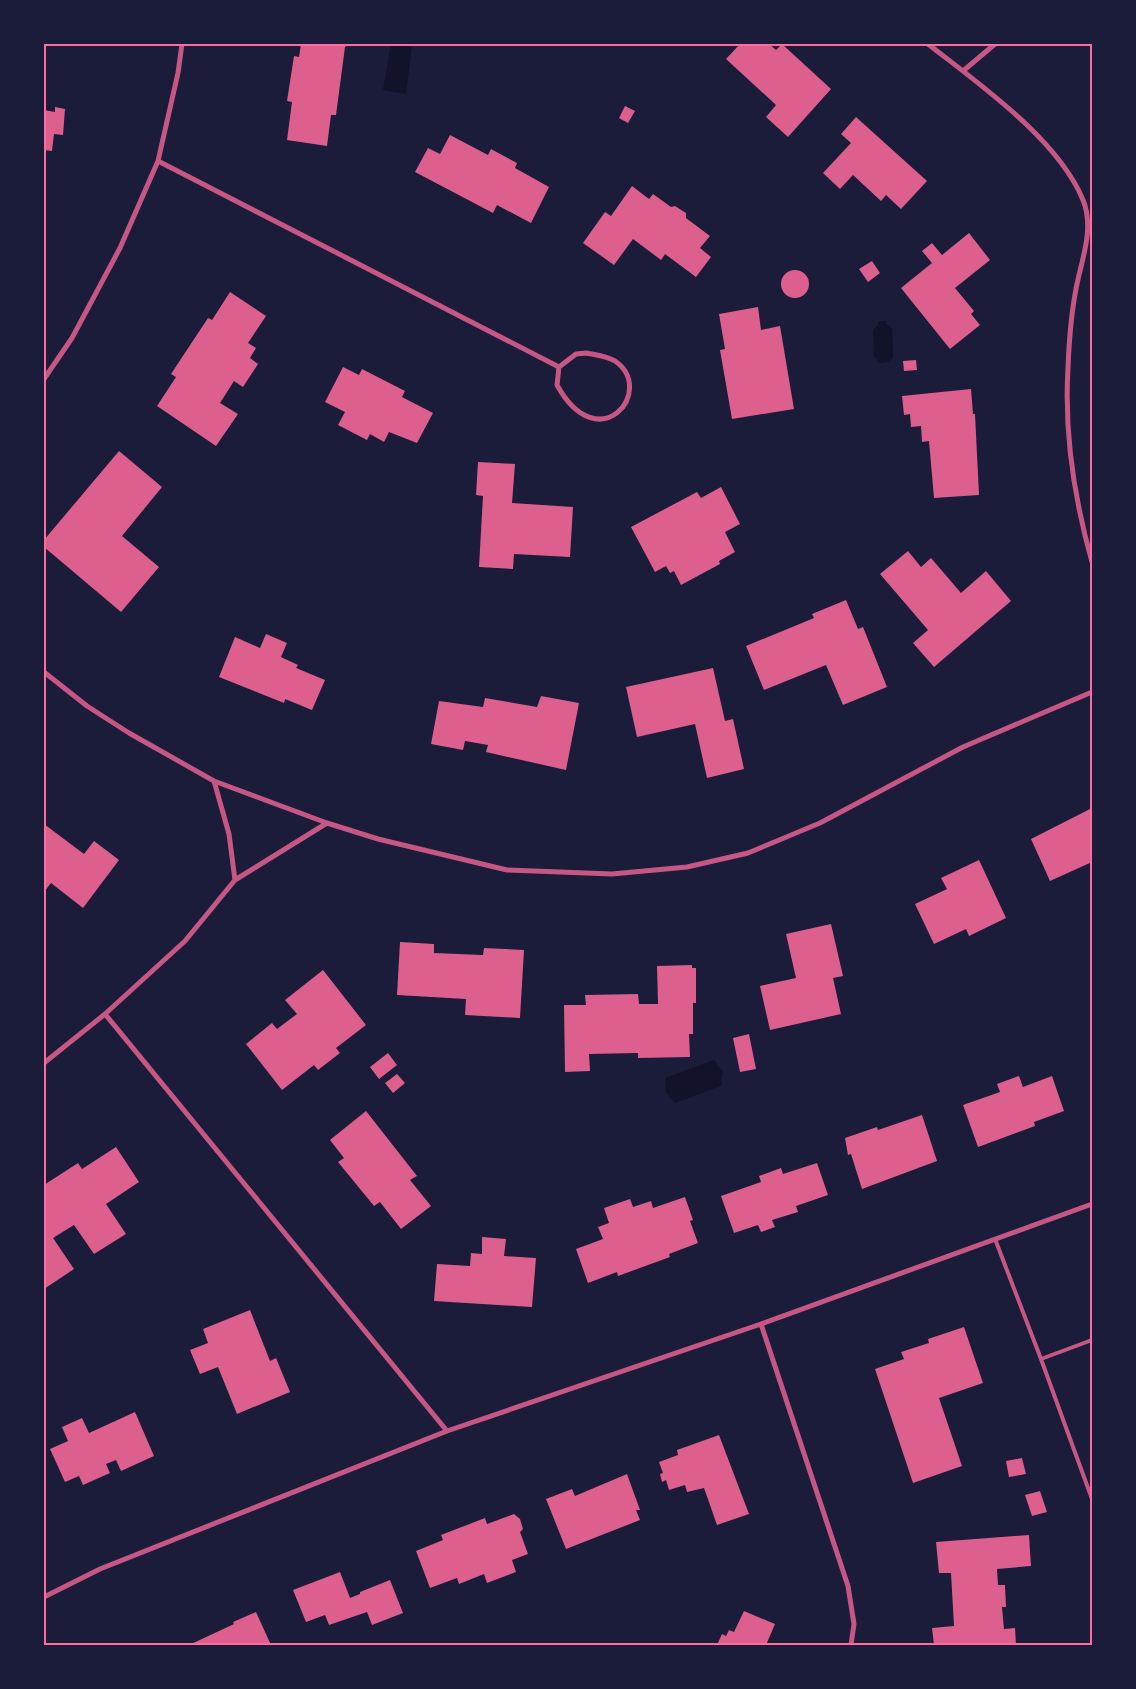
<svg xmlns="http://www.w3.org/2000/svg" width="1136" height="1689" font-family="'Titillium Web',sans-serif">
<rect width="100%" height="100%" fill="#1b1b3a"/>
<path fill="#12122b" d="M391 44 412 47 406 94 383 90Z
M878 321H886V324L892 329 893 357 888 362 880 363 874 357 873 330 878 325Z
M714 1060 723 1072 721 1081 723 1085 675 1103 666 1092 665 1078Z"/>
<path fill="#dd5f8e" d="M301 44H348L345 47 336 115H331L327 146 287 140 292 102 287 101 294 56 299 57Z
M740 44H769L776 50 782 44 831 89 788 137 766 117 776 105 726 59Z
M625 106 635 111 628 123 619 118Z
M55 107 65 109 63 135 54 134 52 151 44 150V110L55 112Z
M856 117 927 181 901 209 886 195 881 201 853 175 840 189 823 173 851 143 841 134Z
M450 135 488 155 491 149 517 163 515 168 549 187 531 223 497 205 493 213 415 172 428 148 440 154Z
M632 186 649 199 653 194 671 207 675 206 686 213V218L710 236 700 248 711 257 696 277 665 254 661 260 633 239 614 265 583 243 605 212 611 216Z
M969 233 990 260 955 288 974 311 971 314 980 325 950 349 901 288 932 263 922 251 932 243 942 255Z
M872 261 880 273 868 282 859 269Z
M781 284a14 14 0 1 1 28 0a14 14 0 1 1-28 0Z
M230 292 266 316 248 343 256 348 250 358 258 364 243 387 234 381 220 403 238 414 216 446 157 406 176 377 171 374 208 318 212 320Z
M758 307 761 330 780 326 794 409 732 419 720 350 725 349 719 314Z
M916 360 917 370 904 371 903 361Z
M343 367 359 375 362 369 405 391 402 397 433 413 417 443 389 432 384 442 370 434 367 440 338 425 345 412 325 402Z
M971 389 973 414H975L979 495 934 498 929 441 922 442 921 426 911 427 910 414 904 415 902 396Z
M119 451 162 487 122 536 159 567 121 612 44 547V540Z
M478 462 515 464 512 503 573 507 570 557 514 554 513 569 479 567 483 496 476 495Z
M721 487 740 524 725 532 735 552 719 561 720 564 681 585 674 571 670 573 666 566 655 572 631 527 697 492 701 498Z
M908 551 921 567 931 558 961 593 986 571 1011 601 934 667 913 643 928 630 880 574Z
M846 600 858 629 863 627 887 687 843 705 826 665 764 690 746 646 814 618 812 614Z
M266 634 287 643 281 657 298 665 296 668 325 680 312 710 285 699 284 703 219 677 235 637 260 648Z
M713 668 725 721 733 719 744 769 707 778 695 724 637 737 626 687Z
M541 696 579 703 566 770 486 752 488 745 465 741 463 750 431 744 439 701 483 707 485 698 537 707Z
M1092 808V862L1050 881 1031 839Z
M44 824 84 854 94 841 119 860 83 908 51 883 44 892Z
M979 860 1006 918 969 936 966 929 934 944 915 904 947 889 941 878Z
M831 924 843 976 833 978 841 1014 770 1030 760 986 796 978 786 934Z
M400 942 434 944V953L483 955 484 948 524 950 520 1018 465 1015 466 999 397 995Z
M692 965V968H696V1003H693V1034H689L690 1057 638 1058V1053L589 1054 590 1071 565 1072 564 1005H586L585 995 638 994 639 1004H658L657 966Z
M323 970 366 1025 336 1048 340 1053 318 1070 314 1065 282 1090 246 1044 272 1023 277 1029 297 1014 285 1000Z
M749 1034 756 1069 740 1072 733 1038Z
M388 1053 397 1065 379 1079 370 1067Z
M397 1074 405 1083 393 1093 385 1083Z
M1019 1076 1023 1087 1052 1076 1064 1111 1034 1122 1035 1126 978 1147 963 1105 1000 1092 997 1084Z
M366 1111 417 1176 410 1180 431 1206 401 1229 380 1202 374 1206 338 1162 344 1158 330 1140Z
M922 1115 937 1161 862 1189 851 1154 848 1155 845 1138 877 1127 878 1130Z
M116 1147 139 1182 106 1204 126 1234 94 1254 74 1225 53 1238 74 1269 44 1289V1185L78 1163 82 1169Z
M817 1163 828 1195 796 1206 798 1212 772 1220 775 1227 761 1232 758 1225 734 1233 721 1196 761 1182 759 1176 781 1168 783 1174Z
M685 1197 693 1220 690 1221 698 1243 669 1254 670 1257 618 1276 617 1272 588 1283 576 1249 603 1239 598 1227 609 1223 604 1208 630 1199 633 1207 651 1201 653 1208Z
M482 1237 506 1239 504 1256 536 1258 532 1307 434 1301 437 1264 470 1266 471 1253 482 1254Z
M250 1310 270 1361 276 1358 290 1392 237 1414 218 1367 200 1374 190 1350 208 1343 203 1329Z
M964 1327 983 1383 939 1398 962 1466 913 1483 875 1369 904 1359 901 1352 929 1343 928 1339Z
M135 1412 154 1456 121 1471 116 1460 106 1464 110 1473 83 1485 79 1476 65 1482 50 1449 68 1441 62 1427 82 1418 89 1433Z
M719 1435 749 1514 717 1525 704 1488 687 1492 685 1485 669 1490 666 1480 662 1482 660 1474 663 1473 659 1462 678 1455 677 1450Z
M1022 1458 1026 1474 1009 1477 1006 1461Z
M627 1474 640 1510H636L640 1520 566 1549 546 1499 572 1489 575 1496Z
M1040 1491 1047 1512 1032 1516 1025 1495Z
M514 1514 520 1519 523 1529 520 1532 528 1554 512 1560 516 1572 487 1583 484 1574 459 1584 457 1578 430 1588 416 1551 443 1540 441 1535 485 1518 487 1524Z
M1029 1535 1031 1566 997 1569 998 1585H1005L1006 1607H1002L1004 1629 1015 1628 1016 1645H934L932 1628 954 1626 951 1573H939L936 1542Z
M340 1572 350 1598 360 1594V1592L390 1580 403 1613 372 1625 367 1612 329 1625 325 1615 306 1622 293 1590Z
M744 1611 775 1624 766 1645H717L722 1634 726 1636 729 1630 734 1632Z
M256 1612 271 1645H189L234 1624 233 1622Z"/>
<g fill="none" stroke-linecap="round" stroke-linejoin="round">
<path stroke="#c65784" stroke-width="4" d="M995 1239 1041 1359
M1092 1340 1041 1359 1092 1499"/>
<path stroke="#c65784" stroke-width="5" d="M928 44C979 84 1058 139 1083 200 1095 229 1081 261 1076 289 1071 315 1069 342 1068 368 1064 435 1074 498 1092 562
M963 71 995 44
M158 161 559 367
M586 353C596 355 606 356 615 361 657 390 599 461 557 385L559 367 576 354Z
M44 379 72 338 120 248 158 161 178 73 182 44
M44 672 87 706 129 733 214 781 327 823 378 839 507 870 612 874 687 867 748 853 820 823 963 747 1092 692
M214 781 229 834 235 880
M105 1014 447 1431
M44 1063 105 1014 185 941 235 880 327 823
M761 1324 848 1586 854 1624 851 1645
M44 1597 100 1569 447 1431 761 1324 1092 1204"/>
</g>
<rect width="1136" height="1689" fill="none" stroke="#1b1b3a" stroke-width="90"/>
<rect x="45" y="45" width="1046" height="1599" fill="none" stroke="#ff6b9d" stroke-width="2"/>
</svg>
